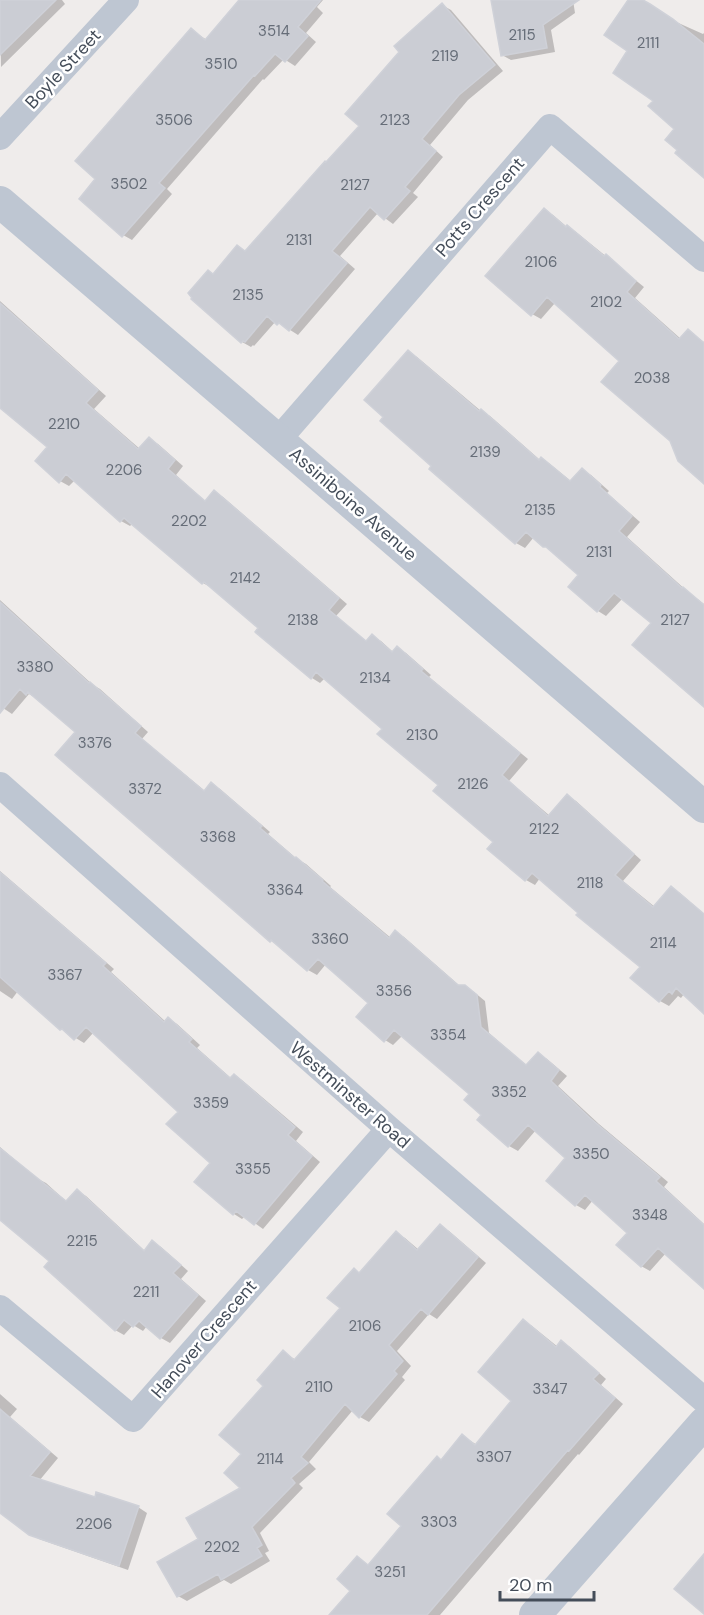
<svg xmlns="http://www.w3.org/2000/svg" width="704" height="1615" font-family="'DM Sans',sans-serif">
<rect width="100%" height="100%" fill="#efeceb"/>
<path fill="#0003" d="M0 0H62L65 4 1 67Z
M243 0H323L317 7 323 13 306 33 316 42 295 66 284 59 264 80 263 79 167 189 172 194 132 240 123 235 97 179 191 30 207 40Z
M493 0H573L575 13 551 30 555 52 511 60 502 55Z
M629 0H640L674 21 703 34 704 33V176L679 150 676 129 655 100 629 50Z
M442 5 451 10 503 71 468 100 430 145 443 157 413 193 418 197 393 224 378 213 340 256 355 269 298 335 276 321 254 346 253 345 251 347 242 342 214 275 238 247 246 252 361 125Z
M544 210 553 215 567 227 576 232 644 287 635 298 681 339 688 331 704 342V481L621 361 555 303 541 319 532 314Z
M0 301 106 396 94 409 140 449 149 439 158 444 183 466 176 475 206 502 215 492 223 497 347 604 336 616 367 642 372 636 381 641 393 652 397 648 406 653 431 675 429 677 528 759 509 781 550 816 567 796 576 801 641 860 623 881 655 907 671 888 680 893 704 914V1012L684 994 681 998 678 996 669 1006 660 1001 632 978 642 966 540 878 535 885 526 880 489 849 495 842 440 785 384 729 325 678 320 683 312 678 260 628 212 588 203 583 133 523 130 526 121 521 75 480 69 486 60 481 49 447 0 405Z
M408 352 417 357 481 411 490 416 540 460 542 459 550 464 572 482 582 470 591 475 609 491 607 493 640 522 627 537 687 591 704 604V705L653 622 623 598 606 616 598 611 570 587 581 575 554 551 544 546 534 537 525 548 516 543 431 468 433 465Z
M0 600 93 685 100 689 148 732 142 739 205 791 212 784 220 789 270 832 268 834 297 859 306 864 331 886 330 887 391 938 396 932 404 937 461 987H465L474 992 485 1001 489 1033 527 1066 538 1054 547 1059 567 1076 558 1086 599 1124 668 1182 664 1187 704 1224V1287L666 1253 650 1271 641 1266 629 1233 593 1200 585 1210 576 1205 567 1158 536 1130 518 1151 509 1146 479 1120 484 1115 471 1094 402 1036 393 1045 385 1040 370 1003 326 964 317 975 308 970 279 945 271 941 57 755 77 732 36 698 29 694 12 714 0 706Z
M0 871 114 969 111 972 166 1022 169 1019 177 1024 200 1045 197 1048 232 1079 235 1075 243 1081 303 1132 296 1141 320 1162 263 1229 245 1216 242 1219 234 1214 213 1163 180 1112 94 1032 84 1043 61 1029 18 991 12 999 0 991Z
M0 1147 36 1178 46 1183 67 1202 77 1191 86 1196 145 1251 153 1242 161 1247 188 1271 181 1279 206 1301 170 1343 161 1338 147 1326 143 1331 133 1325 124 1335 115 1330 51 1261 0 1218Z
M440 1226 449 1231 486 1263 437 1319 429 1314 397 1351 411 1366 402 1377 405 1380 369 1422 360 1417 353 1410 309 1462 316 1469 299 1484 303 1488 260 1533 269 1551 265 1553 270 1561 231 1584 224 1580 187 1601 178 1596 200 1540 242 1488 243 1454 266 1386 283 1352 296 1360 342 1308 354 1270 361 1274 396 1233 405 1238 419 1250Z
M524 1321 532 1326 558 1347 562 1342 570 1347 606 1379 601 1385 623 1404 579 1455 578 1454 440 1615H331L352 1590 357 1558 369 1566 403 1526 442 1461 463 1436 477 1445 514 1401Z
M0 1394 17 1409 10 1417 58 1458 39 1481 96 1499 138 1507 147 1513 128 1570 39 1539 30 1534 0 1510Z"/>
<path fill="#cbcdd4" stroke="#cfd1d8" stroke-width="1.5" d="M0 0H56L0 55Z
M239 0H321L298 27 308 36 285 62 275 54 255 76 254 75 159 183 165 188 122 237 79 199 95 179 75 161 191 28 205 40Z
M491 0H579L543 25 547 48 501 56Z
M628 0H643L650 4 673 19 704 44V178L675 153 677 150 665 140 674 129 648 106 653 101 613 73 627 51 604 35Z
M442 3 495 65 459 95 422 139 436 151 405 187 410 191 384 220 370 207 332 251 347 263 289 331 279 323 277 325 267 316 245 342 243 341 241 343 191 299 192 298 188 293 208 270 213 274 237 245 245 251 325 161 326 162 359 126 345 114 399 52 394 46Z
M544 208 566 227 567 225 604 256 606 254 636 281 627 292 679 339 688 329 704 343V484L678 461 670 441 601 382 619 361 547 297 531 316 485 276Z
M0 303 98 390 86 403 138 449 149 437 175 460 168 469 205 501 214 490 339 598 329 610 366 641 372 634 392 652 397 646 423 669 421 671 520 753 502 775 548 816 567 794 634 854 615 875 653 907 671 886 704 914V1014L676 988 672 994 669 991 659 1002 630 978 640 967 576 915 578 913 532 873 525 881 487 849 493 842 433 791 438 785 377 734 382 729 316 672 311 679 255 632 258 628 204 582 202 584 124 518 120 522 66 474 59 483 35 461 47 447 0 408Z
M408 350 479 411 481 409 539 460 541 457 570 481 582 468 601 485 600 487 632 516 619 531 682 588 683 587 704 605V707L632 645 651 623 614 593 597 612 568 587 578 575 546 547H543L526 532 515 544 429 469 431 466 380 421 383 417 364 400Z
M0 602 89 683 90 682 141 726 135 733 204 791 211 782 262 826 260 828 295 858 296 857 323 880 322 881 389 938 395 930 458 985H465L477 995 481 1027 526 1065 538 1052 559 1070 551 1081 590 1118 660 1177 656 1181 704 1225V1289L658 1248 641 1267 616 1245 627 1233 585 1195 575 1206 546 1181 565 1158 528 1125 508 1147 477 1120 481 1115 464 1100 469 1094 394 1030 384 1042 356 1017 368 1003 318 959 307 971 271 940 270 942 55 755 75 732 28 692 26 695 20 689 0 713Z
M0 872 106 963 103 966 164 1022 168 1017 192 1039 189 1042 230 1078 234 1074 295 1127 288 1135 312 1156 254 1225 236 1211 233 1215 194 1182 210 1163 166 1124 178 1112 86 1027 74 1040 62 1029 60 1030 0 977Z
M0 1148 66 1201 77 1189 144 1251 152 1240 181 1265 173 1273 198 1295 160 1339 139 1321 133 1327 124 1320 115 1331 44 1267 49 1261 0 1220Z
M440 1224 478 1257 428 1315 421 1309 389 1345 403 1361 394 1371 397 1374 359 1418 345 1404 301 1457 308 1463 291 1478 295 1483 252 1527 262 1545 257 1548 262 1556 221 1580 218 1574 177 1597 157 1562 198 1539 186 1518 240 1488 224 1473 241 1454 219 1435 263 1386 257 1380 283 1350 294 1360 340 1308 327 1298 354 1268 359 1273 396 1231 417 1250Z
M523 1319 556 1347 561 1340 575 1352 599 1373 593 1379 615 1398 569 1451 568 1450 427 1615H329L350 1591 337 1579 357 1556 368 1565 401 1526 387 1514 437 1456 441 1460 462 1434 475 1445 511 1401 478 1372Z
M0 1409 50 1452 30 1476 95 1497 96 1492 139 1506 119 1566 29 1535 0 1513Z
M704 1554V1614L674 1589Z"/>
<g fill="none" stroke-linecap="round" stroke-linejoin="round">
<path stroke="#bec6d2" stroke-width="26" d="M0 137 126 0
M278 440 550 127 704 259
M0 785 389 1129 704 1400
M0 1308 133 1419 389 1129"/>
<path stroke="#bec6d2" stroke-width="32" d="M0 202 278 440 704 807
M535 1615 704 1423"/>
</g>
<g text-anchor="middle" stroke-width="5" stroke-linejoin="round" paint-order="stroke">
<g font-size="15" fill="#666d78">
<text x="274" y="36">3514</text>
<text x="522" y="40">2115</text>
<text x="648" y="48">2111</text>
<text x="445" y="61">2119</text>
<text x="221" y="69">3510</text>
<text x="174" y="125">3506</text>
<text x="395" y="125">2123</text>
<text x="129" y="189">3502</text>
<text x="355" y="190">2127</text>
<text x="299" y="245">2131</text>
<text x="541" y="267">2106</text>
<text x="248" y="300">2135</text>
<text x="606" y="307">2102</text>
<text x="652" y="383">2038</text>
<text x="64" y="429">2210</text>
<text x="485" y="457">2139</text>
<text x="124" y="475">2206</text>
<text x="540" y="515">2135</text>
<text x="189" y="526">2202</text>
<text x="599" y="557">2131</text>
<text x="245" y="583">2142</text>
<text x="303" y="625">2138</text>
<text x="675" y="625">2127</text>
<text x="35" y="672">3380</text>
<text x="375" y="683">2134</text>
<text x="422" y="740">2130</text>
<text x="95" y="748">3376</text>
<text x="473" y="789">2126</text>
<text x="145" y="794">3372</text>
<text x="544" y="834">2122</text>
<text x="218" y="842">3368</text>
<text x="590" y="888">2118</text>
<text x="285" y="895">3364</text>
<text x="330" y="944">3360</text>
<text x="663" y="948">2114</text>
<text x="65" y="980">3367</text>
<text x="394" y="996">3356</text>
<text x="448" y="1040">3354</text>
<text x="509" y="1097">3352</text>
<text x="211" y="1108">3359</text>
<text x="591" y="1159">3350</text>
<text x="253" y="1174">3355</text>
<text x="650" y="1220">3348</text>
<text x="82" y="1246">2215</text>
<text x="146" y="1297">2211</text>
<text x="365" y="1331">2106</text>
<text x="319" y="1392">2110</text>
<text x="550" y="1394">3347</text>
<text x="494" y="1462">3307</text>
<text x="270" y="1464">2114</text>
<text x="439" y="1527">3303</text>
<text x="94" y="1529">2206</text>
<text x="222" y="1552">2202</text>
<text x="390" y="1577">3251</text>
</g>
<g font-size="18" fill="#444d59" stroke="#fff">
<text transform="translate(63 69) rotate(-47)" y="6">Boyle Street</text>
<text transform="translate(480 207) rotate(-49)" y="6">Potts Crescent</text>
<text transform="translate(353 504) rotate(41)" y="6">Assiniboine Avenue</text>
<text transform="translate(350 1095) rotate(41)" y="6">Westminster Road</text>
<text transform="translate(204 1339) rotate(-49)" y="6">Hanover Crescent</text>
</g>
</g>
<path d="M500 1591v9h94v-9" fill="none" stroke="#444d59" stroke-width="3"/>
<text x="509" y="1591" font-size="18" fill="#444d59" stroke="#ffffff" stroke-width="4.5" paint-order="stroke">20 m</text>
</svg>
